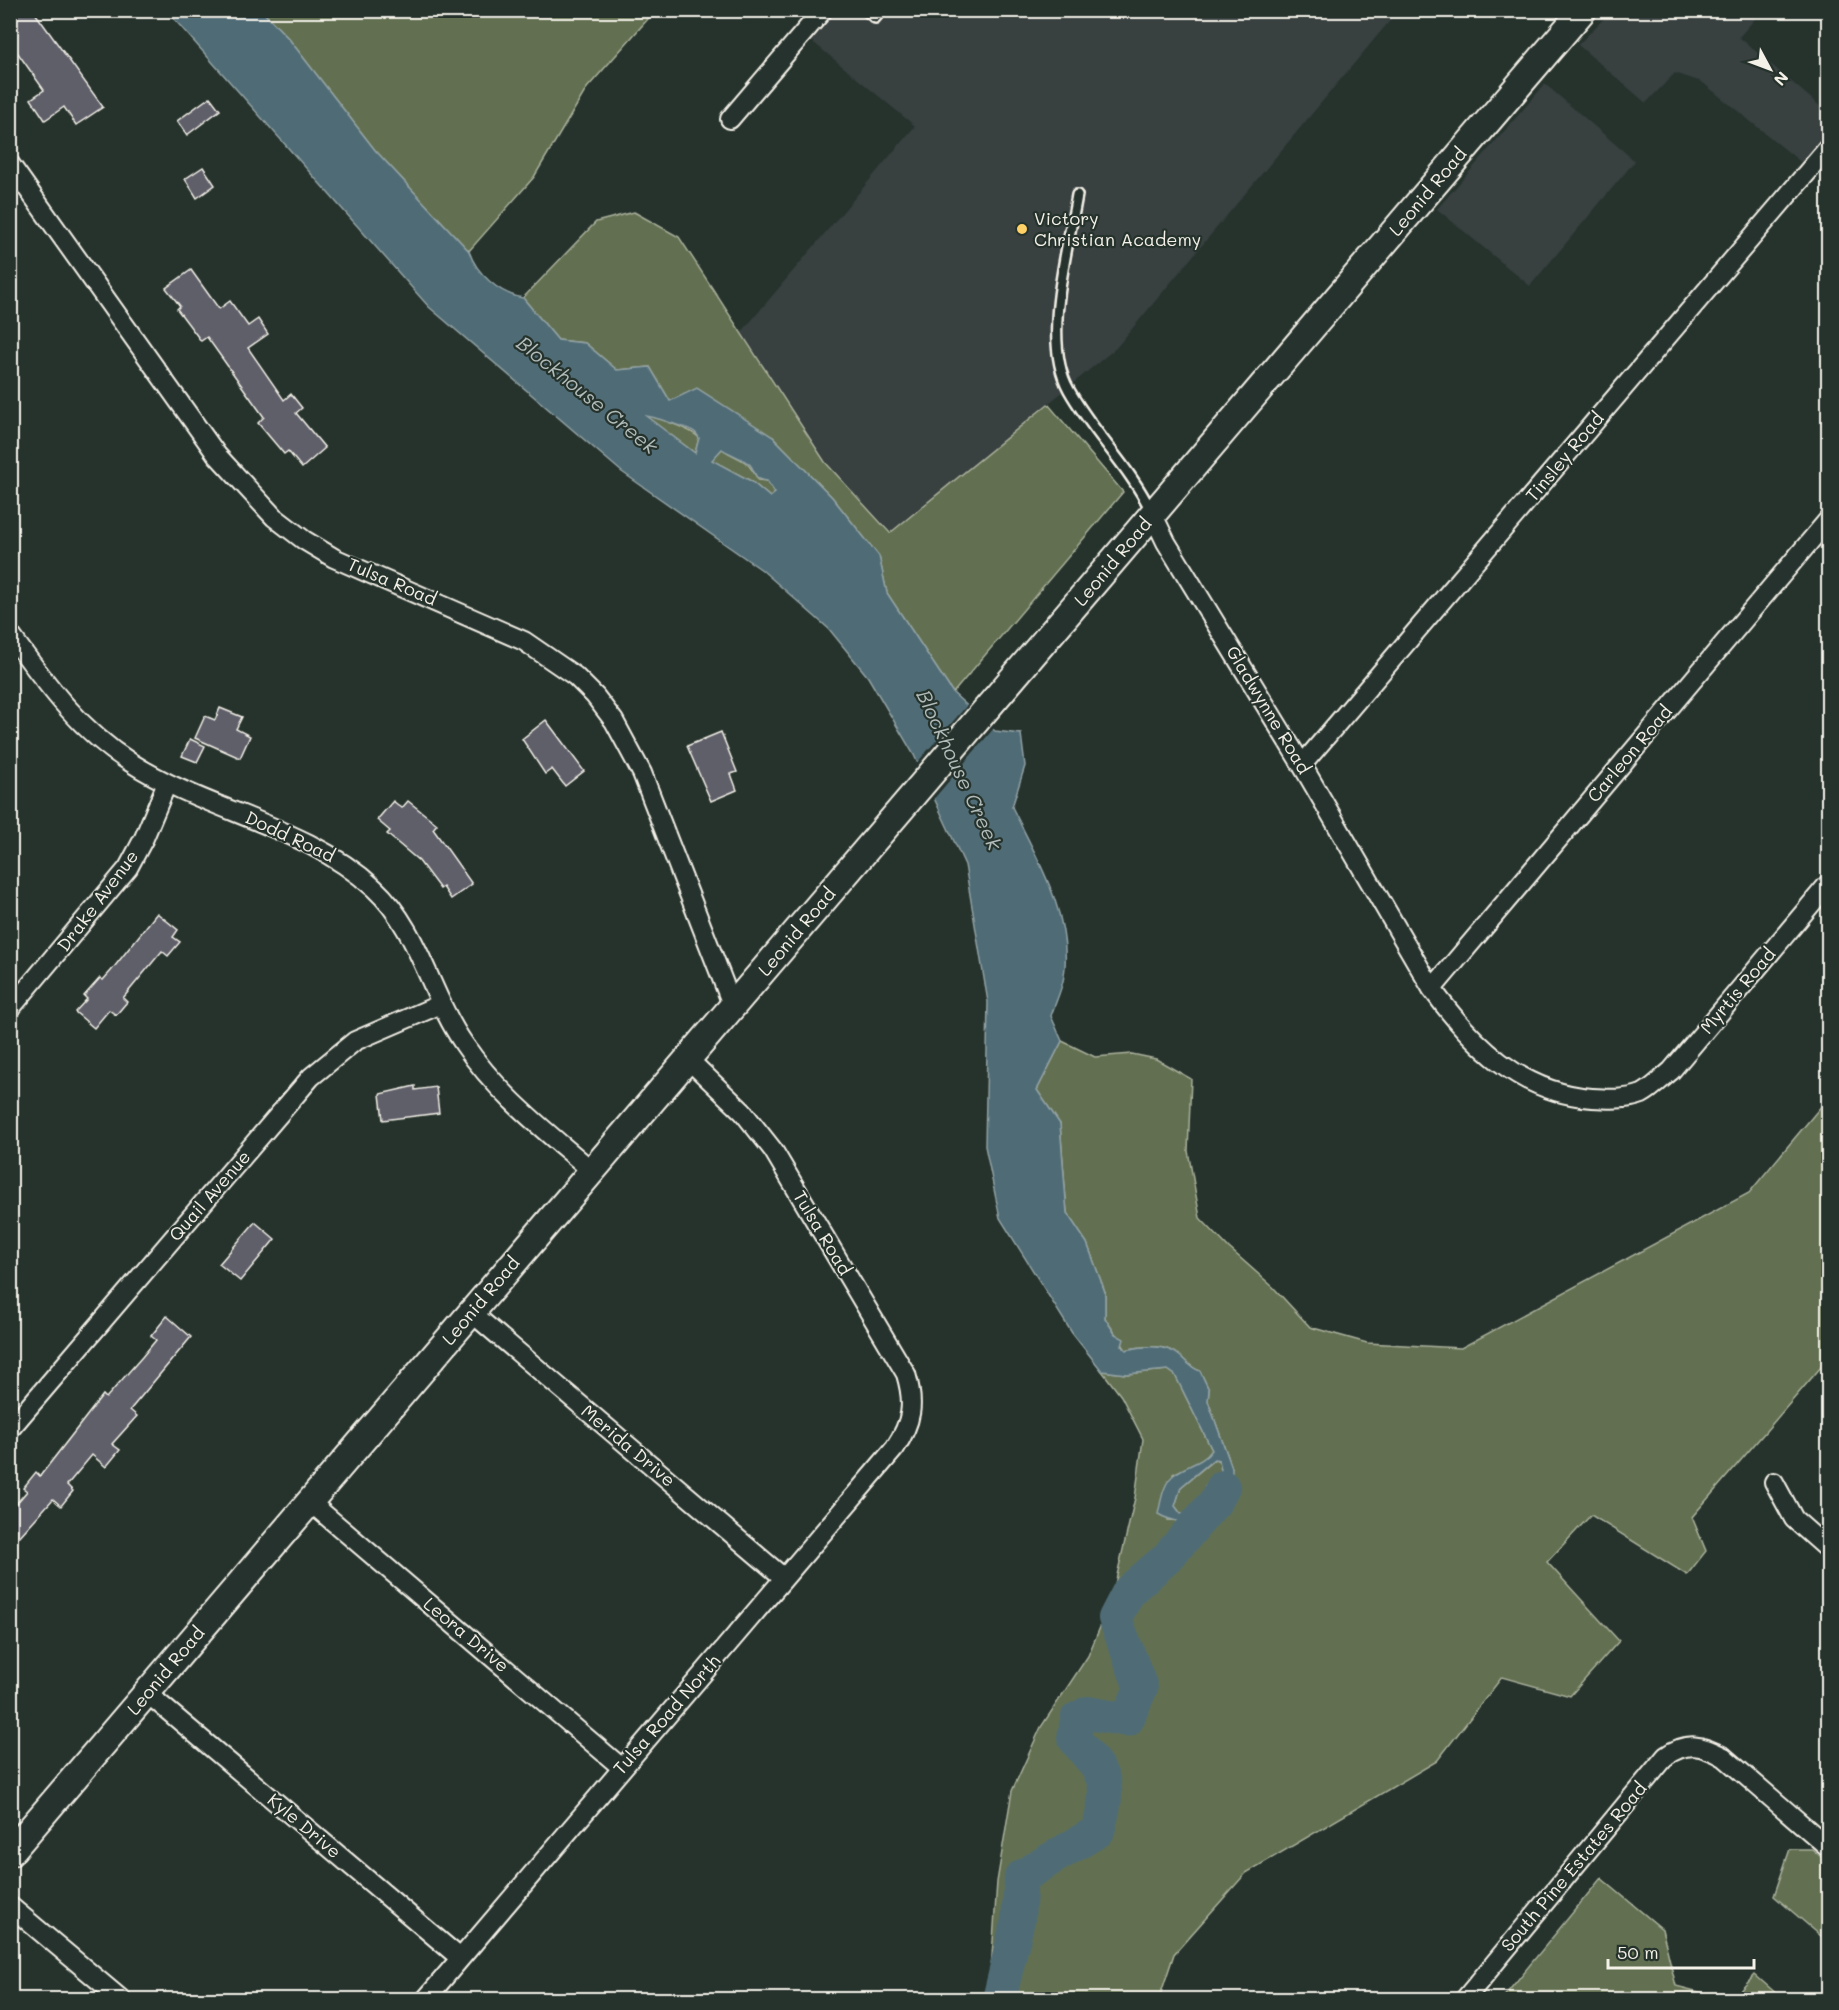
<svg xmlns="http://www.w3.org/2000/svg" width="1839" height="2010" font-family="Mali,sans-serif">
<rect width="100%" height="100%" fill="#26332d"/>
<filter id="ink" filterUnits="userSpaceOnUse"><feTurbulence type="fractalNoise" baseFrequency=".0167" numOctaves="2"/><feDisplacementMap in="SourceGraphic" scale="12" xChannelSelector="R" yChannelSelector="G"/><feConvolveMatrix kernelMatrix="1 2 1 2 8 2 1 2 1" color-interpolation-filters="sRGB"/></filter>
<g filter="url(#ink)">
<path fill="#374040" d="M812 11H1398L1116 348 891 533 825 462 741 333 915 126 797 29Z
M1611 11H1762L1739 37 1828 113V134L1803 164 1702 82 1675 73 1646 103 1578 45Z
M1545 84 1635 161 1530 286 1437 209Z"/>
<path fill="#627051" stroke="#abb09c" stroke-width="1.5" d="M262 11H655L587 88 534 177 469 251 375 150 289 39Z
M634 212 679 237 825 462 890 533 1048 404 1123 492 953 693 887 593 879 556 832 497 773 437 670 401 650 367 617 370 585 343 558 340 523 298 596 222Z
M645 416C655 416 693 430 699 438L695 453Z
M722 449C741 462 746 456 758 480L767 481 775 493 770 497 751 481 711 460Z
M1062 1041 1095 1057 1132 1054 1156 1059 1191 1079 1188 1151 1200 1218 1229 1248 1273 1287 1310 1327 1367 1343 1461 1348 1749 1193 1828 1098V1359L1692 1517 1706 1551 1687 1575 1591 1515 1547 1562 1619 1641 1570 1696 1502 1677 1437 1761 1246 1873 1174 1954 1159 1999 989 2000 997 1882 1012 1791 1041 1727 1088 1656 1111 1601 1135 1498 1143 1439 1121 1396 1102 1371 1126 1374 1168 1370 1175 1375 1212 1450 1205 1459 1173 1474 1168 1520 1189 1521 1200 1525 1232 1468 1208 1401 1209 1390 1200 1371C1189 1367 1186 1360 1177 1354 1163 1344 1141 1346 1126 1350L1105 1318V1292L1087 1243 1067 1213 1060 1124 1037 1090Z
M1215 1459 1219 1461 1221 1470 1219 1478 1210 1481 1215 1489 1213 1495 1194 1514H1181L1175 1506 1181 1487Z
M1790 1849H1812L1828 1863V1942L1774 1896Z
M1601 1878 1662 1929 1676 1986 1726 1999H1502Z
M1755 1975 1778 1995V1999H1732Z"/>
<path fill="#506c76" stroke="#92a1a4" stroke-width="1.5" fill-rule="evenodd" d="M167 11H262L289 39 375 150 469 251C476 273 499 294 523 298L558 340 585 343 617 370 650 367 670 401 697 388 773 437 832 497 879 556 887 593 953 693 995 731 1021 734 1025 766 1012 807C1037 858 1073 917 1064 976 1062 990 1055 1003 1051 1016L1062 1041 1037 1090 1060 1124 1067 1213 1087 1243 1105 1292V1318L1115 1334 1124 1339 1122 1346 1126 1350C1141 1346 1163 1344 1177 1354 1186 1360 1189 1367 1200 1371L1209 1390 1208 1401 1232 1468V1484L1215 1523C1198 1525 1173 1523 1158 1514 1161 1501 1163 1482 1175 1474 1188 1464 1202 1464 1212 1450L1175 1375 1168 1370 1126 1374 1102 1371 1072 1333 1000 1218 985 1146 988 1002 965 865 914 755 868 677 829 629 762 570 622 472 429 307ZM646 416C651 416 688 428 693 431 695 432 698 436 699 438L695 453ZM722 449C729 454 748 460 751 466 757 476 754 479 767 481L775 493 770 497 751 481 712 460ZM1214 1459 1219 1460 1221 1470 1219 1478 1209 1481 1205 1486 1214 1489 1213 1495 1206 1502H1200L1194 1514H1181L1175 1506 1181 1487Z"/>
<path fill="#26332d" d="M969 703 995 727 932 801 915 765Z"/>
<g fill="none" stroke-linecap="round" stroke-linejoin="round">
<path stroke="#506c76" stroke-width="34" d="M999 2000 1018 1920 1021 1877 1098 1831C1112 1780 1106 1778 1074 1738L1077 1719 1088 1713 1127 1720 1141 1688 1115 1618 1129 1591 1167 1558 1215 1502 1223 1487"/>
</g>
<path fill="#5f5f6b" stroke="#f4f1e8" stroke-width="1.5" d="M10 10H33L103 107 76 125 64 107 45 120 31 99 44 90 10 42Z
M210 97 220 110 187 135 177 121Z
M203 167 215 185 197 198 185 179Z
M191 270 219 309 230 301 248 326 258 319 268 334 248 348 284 400 291 394 302 408 296 413 325 448 302 468 288 451 284 454 258 423 264 417 207 337 201 341 177 309 180 306 166 288Z
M220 708 242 717 236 729 250 736 240 758 195 738 205 716 215 720Z
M546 720 584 771 565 786 552 769 545 774 522 739Z
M721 732 737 772 731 774 737 790 711 801 687 746Z
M190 739 205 746 197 762 182 756Z
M393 801 402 808 408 801 437 824 433 829 472 884 451 899 443 887 440 889 419 861 387 834 390 831 377 820Z
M157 913 178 930 173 937 180 942 168 956 162 951 123 998 127 1002 116 1015 109 1010 94 1028 75 1012 87 999 84 996 100 978 103 980 111 971Z
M415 1086V1090L436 1087 439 1113 383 1120 380 1094Z
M255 1222 275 1239 240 1281 219 1264Z
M167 1316 191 1337 130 1410 137 1416 112 1444 120 1450 106 1467 92 1455 67 1485 73 1491 61 1506 53 1499 10 1547V1511L27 1491 23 1488 36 1472 40 1476 103 1395 106 1398 142 1357 156 1340 151 1336Z"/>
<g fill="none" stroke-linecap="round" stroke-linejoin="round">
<g stroke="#f4f1e8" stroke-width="14">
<path id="lane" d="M866 10 875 18 882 10
M1077 195C1068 249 1041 341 1069 390 1093 433 1130 467 1151 511"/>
</g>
<g stroke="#f4f1e8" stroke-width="22">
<path id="street" d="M730 119 823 10
M10 164 217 455 274 517 304 540 334 558 524 641 575 676 595 696 614 721 642 773 733 1007
M1153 515 1166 542 1302 765 1432 989C1472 1044 1520 1093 1592 1098 1609 1099 1626 1100 1642 1094 1652 1089 1662 1078 1671 1071L1828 884
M10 634C45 682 79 730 130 762 207 812 306 825 374 888 419 929 430 995 464 1044 498 1095 547 1132 592 1171
M1302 765 1828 148
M1432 989 1828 520
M10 1009 128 868 144 838 167 783
M472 1313 784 1578
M10 1429 311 1077 355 1041 441 1004
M1774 1482 1794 1519 1828 1549
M310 1502 622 1768
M147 1693 460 1958
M10 1906 122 2000
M425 2000 895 1448C912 1422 915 1404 906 1374L773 1150 743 1112 688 1059
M1464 2000 1666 1756C1687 1741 1702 1745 1724 1757L1828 1847"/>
</g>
<g stroke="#f4f1e8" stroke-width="30">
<path id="secondary" d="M10 1853 1583 10"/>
</g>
<use href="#lane" stroke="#26332d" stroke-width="9"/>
<use href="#street" stroke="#26332d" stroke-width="18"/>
<use href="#secondary" stroke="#26332d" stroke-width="26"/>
</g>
</g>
<circle fill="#ffd166" stroke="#26332d" stroke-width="2" cx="1022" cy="229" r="6"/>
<g text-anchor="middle" stroke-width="4.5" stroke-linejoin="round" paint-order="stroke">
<g font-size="18" fill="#f4f1e8" stroke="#26332d">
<text transform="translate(1428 192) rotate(-50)" y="6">Leonid Road</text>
<text transform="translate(1565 457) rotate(-50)" y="6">Tinsley Road</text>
<text transform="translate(1113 562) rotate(-50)" y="6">Leonid Road</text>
<text transform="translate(392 582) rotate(23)" y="6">Tulsa Road</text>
<text transform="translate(1268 710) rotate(59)" y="6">Gladwynne Road</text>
<text transform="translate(1630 754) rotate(-50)" y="6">Carleon Road</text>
<text transform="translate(290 837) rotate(25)" y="6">Dodd Road</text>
<text transform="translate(98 901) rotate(-53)" y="6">Drake Avenue</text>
<text transform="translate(797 932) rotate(-50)" y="6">Leonid Road</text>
<text transform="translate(1738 991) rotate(-50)" y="6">Myrtis Road</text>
<text transform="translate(210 1196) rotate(-49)" y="6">Quail Avenue</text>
<text transform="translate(822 1233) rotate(59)" y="6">Tulsa Road</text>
<text transform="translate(481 1301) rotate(-50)" y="6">Leonid Road</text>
<text transform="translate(628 1446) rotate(40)" y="6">Merida Drive</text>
<text transform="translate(466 1635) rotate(40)" y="6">Leora Drive</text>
<text transform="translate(166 1671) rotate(-50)" y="6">Leonid Road</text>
<text transform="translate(667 1715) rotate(-49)" y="6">Tulsa Road North</text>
<text transform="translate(304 1826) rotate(40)" y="6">Kyle Drive</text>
<text transform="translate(1574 1867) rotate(-50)" y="6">South Pine Estates Road</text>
</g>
<g font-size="18" fill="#f4f1e8" stroke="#26332d" text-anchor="start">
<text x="1034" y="225">Victory<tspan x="1034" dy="21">Christian Academy</tspan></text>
</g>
<g font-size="20" font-style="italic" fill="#b2bcba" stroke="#26332d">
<text transform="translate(587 395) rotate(39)" y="7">Blockhouse Creek</text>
<text transform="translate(959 770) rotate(65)" y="7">Blockhouse Creek</text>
</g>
</g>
<rect width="1839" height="2010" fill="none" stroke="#26332d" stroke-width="36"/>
<rect x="18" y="18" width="1803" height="1974" fill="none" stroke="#f4f1e8" stroke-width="2" filter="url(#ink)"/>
<g transform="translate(1770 69) rotate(131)" stroke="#26332d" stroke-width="4.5" paint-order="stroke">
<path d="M0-4.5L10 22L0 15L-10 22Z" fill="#f4f1e8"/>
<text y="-9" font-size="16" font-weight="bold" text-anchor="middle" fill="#f4f1e8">N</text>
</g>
<path d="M1608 1959v9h146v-9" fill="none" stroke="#f4f1e8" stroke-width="3"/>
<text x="1617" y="1959" font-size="18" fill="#f4f1e8" stroke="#26332d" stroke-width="4.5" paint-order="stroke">50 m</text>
</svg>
